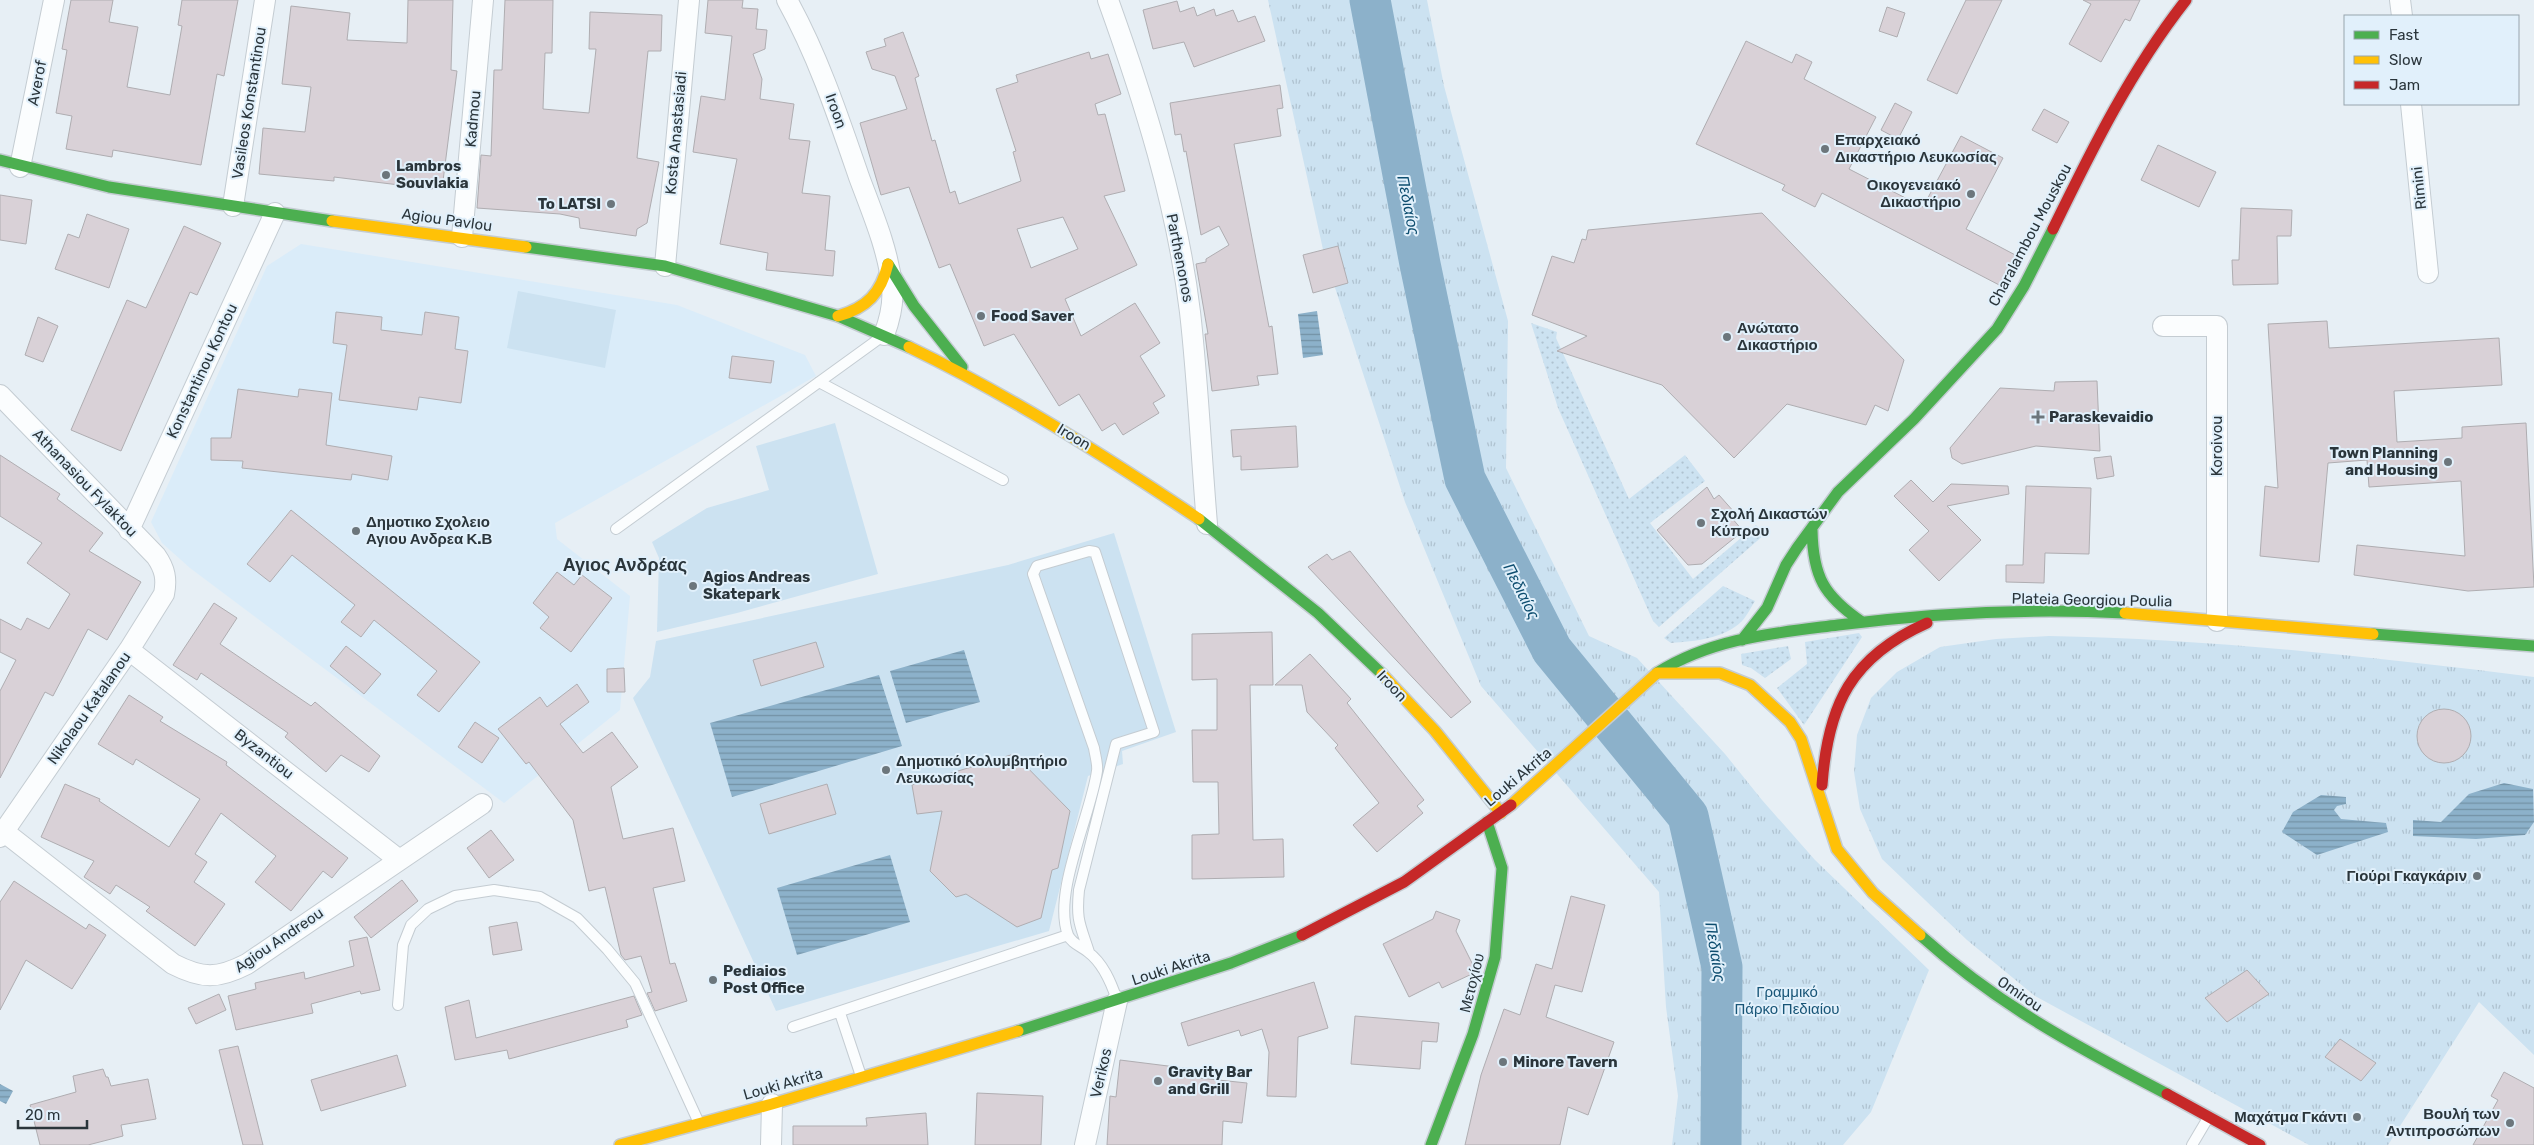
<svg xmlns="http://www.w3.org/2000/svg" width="2534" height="1145" font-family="Rubik,sans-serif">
<defs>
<pattern id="grass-dots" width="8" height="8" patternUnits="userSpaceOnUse" patternTransform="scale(1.25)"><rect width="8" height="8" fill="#cce2f1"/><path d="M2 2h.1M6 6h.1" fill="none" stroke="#afc2d0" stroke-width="1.8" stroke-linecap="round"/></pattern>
<pattern id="park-tufts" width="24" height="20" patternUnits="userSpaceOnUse" patternTransform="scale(1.25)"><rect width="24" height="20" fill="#cce2f1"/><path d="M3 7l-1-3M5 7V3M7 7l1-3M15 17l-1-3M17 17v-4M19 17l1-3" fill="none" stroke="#afc2d0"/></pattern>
<pattern id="water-rules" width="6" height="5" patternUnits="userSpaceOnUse" patternTransform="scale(1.25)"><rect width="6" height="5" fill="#8cb1ca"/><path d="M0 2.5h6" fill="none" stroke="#7391a5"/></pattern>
</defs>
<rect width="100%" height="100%" fill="#e7eff5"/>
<path fill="#daecf9" d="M301 244 677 305 805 355 816 376 555 523 557 539 630 596 620 710 504 803 190 568 162 543 151 522 267 266Z"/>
<path fill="url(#grass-dots)" d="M1531 323 1557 332 1556 338 1629 499 1685 455 1705 481 1650 523 1693 579 1756 525 1765 534 1659 627 1653 621 1558 408Z
M1723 586 1755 601C1751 607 1747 616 1742 621 1724 639 1695 641 1671 643L1664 638Z
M1859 633 1862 637 1804 725 1777 688 1807 664 1805 642Z
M1788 646 1791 659 1765 678 1751 668 1742 665 1741 654Z"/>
<path fill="url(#park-tufts)" d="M1268 0H1427L1444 86 1508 321 1506 468 1589 636 1637 658 1725 754 1762 800 1815 860 1929 970 1871 1112 1843 1145H1672L1678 1096 1666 1007 1659 892 1481 686 1405 502 1324 254Z
M2049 636C2211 639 2373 657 2534 677V1055L2479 1002 2388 1145H2309L2035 996 1967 940 1882 859 1860 809 1854 772 1857 735 1871 698 1897 672 1940 647 1996 639Z"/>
<path fill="#cce2f1" d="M518 291 616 310 605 368 507 348Z
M835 423 878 574 737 613 657 632 659 558 652 542 707 508 769 490 756 446Z
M1114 533 1176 732 1122 751 1123 764 1088 776 1049 931 776 1011 633 698 650 677 656 641 1008 565Z"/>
<path fill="url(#water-rules)" d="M1317 311 1323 355 1303 358 1298 314Z
M964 650 980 702 906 723 890 671Z
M879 675 902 746 732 797 710 723Z
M2504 783 2533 789 2534 822 2525 835 2476 839 2413 836V820L2441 822 2469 794Z
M2321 795 2346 797V804L2337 806 2334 810 2341 819 2386 823 2388 832 2317 855 2282 832 2293 812Z
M890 855 910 922 797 955 777 888Z
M0 1084 13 1091 6 1104 0 1101Z"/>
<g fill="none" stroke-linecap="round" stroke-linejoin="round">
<path stroke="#8cb1ca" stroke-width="41" d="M1370 0 1420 264 1465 479 1552 650 1688 816 1722 967 1721 1145"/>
</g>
<path fill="#d9d1d7" stroke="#afadb1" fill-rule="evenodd" d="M71 0H113L109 22 138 27 127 87 170 95 182 26 178 25 182 0H238L224 76 217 74 201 165 113 150 112 157 66 149 72 116 56 113 67 50 62 49Z
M408 0H453L451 70 457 71 443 181 432 189 334 177V181L259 174 263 128 305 132 311 87 282 84 291 6 350 13 347 40 407 43Z
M505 0H553L552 53H545L543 109 589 113 596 49H589L590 12 662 15 661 51H648L637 158 659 162 647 223 637 229 636 236 580 228 579 218 560 214 477 208 481 155 491 156 494 70H502Z
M708 0H743L742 8 758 9 756 29 767 30 765 49 753 54 762 79 760 99 794 104 789 139 810 141 802 193 830 196 825 250 835 251 833 276 766 270 768 253 720 244 737 159 693 152 701 96 725 100 732 36 705 33Z
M1966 0H2002L1957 94 1927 80Z
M2083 0H2140L2130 21 2125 19 2101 62 2069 44 2091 4Z
M1177 1 1180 12 1194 7 1197 16 1214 9 1216 16 1233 10 1238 22 1255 16 1265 41 1194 67 1184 42 1153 49 1143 10Z
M1887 7 1905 13 1897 37 1879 31Z
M903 32 919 76 915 78 932 141 935 140 950 193 955 191 959 204 1021 181 1013 152 1016 151 996 89 1018 82 1016 75 1089 52 1091 59 1108 54 1121 94 1095 104 1098 115 1105 114 1125 191 1104 196 1137 265 1065 299 1081 336 1135 303 1160 343 1140 356 1165 396 1153 403 1159 413 1123 435 1115 423 1102 431 1079 394 1059 406 1014 334 984 346 950 264 939 268 909 187 881 195 860 123 907 109 895 76 872 69 866 52 886 46 884 39ZM1063 217 1078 249 1031 268 1017 229Z
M1746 41 1792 63 1796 54 1812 62 1804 79 1876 117 1849 169 1923 207 1961 136 2003 158 1966 229 2021 258 2005 288 1822 193 1815 207 1782 190 1785 185 1696 144Z
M1280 85 1283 108 1277 109 1281 136 1234 144 1269 327 1272 326 1278 374 1257 376 1259 385 1212 391 1205 334H1208L1196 264 1206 262V259L1229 245 1219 226 1201 235 1186 151 1184 152 1181 134 1175 135 1170 103Z
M1895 103 1912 112 1898 139 1881 130Z
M2044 109 2069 122 2057 143 2032 130Z
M2158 145 2216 172 2199 207 2141 180Z
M0 195 32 200 26 244 0 240Z
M2241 208 2292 210 2291 236H2277L2278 284 2233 285 2232 260H2239Z
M1762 213 1904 360 1888 411 1875 405 1866 425 1787 404 1734 458 1662 385 1557 351 1587 336 1532 315 1552 256 1574 263 1582 239 1586 240 1588 230Z
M87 214 129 229 109 288 55 269 68 234 79 238Z
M184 226 221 243 197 295 190 292 121 451 71 430 127 300 146 308Z
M1338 246 1348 283 1313 293 1303 255Z
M336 312 382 317 381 330 422 335 425 312 459 317 455 349 468 351 461 403 419 397 417 410 339 400 347 345 333 343Z
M38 317 58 326 43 362 25 355Z
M2327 321 2329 348 2499 338 2502 385 2394 391 2397 442 2462 438V427L2526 423 2534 587 2468 591 2354 575 2357 545 2465 556 2461 481 2369 487 2367 460 2328 463 2319 562 2260 556 2265 486 2278 488 2268 324Z
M732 356 774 361 771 383 729 378Z
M2097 381 2100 451 2036 446 1962 464 1952 458 1950 448 2000 388 2054 391 2055 382Z
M238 389 298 397 299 389 332 393 326 445 392 456 388 480 352 474 351 480 242 468 243 461 211 460V438H231Z
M1296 426 1298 467 1241 470V456L1233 457 1231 430Z
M0 455 60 494 57 499 103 533 89 551 141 582 107 640 88 629 53 696 45 692 0 778V691L16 660 0 652V619L21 630 27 618 49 629 70 594 27 563 42 543 0 516Z
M2111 456 2114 476 2097 479 2094 458Z
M1911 480 1933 502 1951 484 2008 486 2009 494 1947 506 1981 540 1939 581 1909 550 1929 531 1894 496Z
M2026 486 2091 488 2089 554 2045 553 2044 583 2006 582V565H2023Z
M1707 487 1714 499 1719 495 1735 513 1731 517 1743 531 1702 564 1688 565 1657 530Z
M291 510 480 662 439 712 417 695 437 671 374 620 361 637 341 622 355 605 292 555 270 582 247 564Z
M1350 551 1471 702 1451 718 1308 567 1327 554 1332 560Z
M557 572 574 585 582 575 612 598 571 652 540 628 549 617 533 603Z
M214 603 237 618 220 644 311 706 315 702 380 756 369 772 341 755 326 772 285 737 288 733 201 673 197 680 173 665Z
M1272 632 1273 685H1250L1253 840 1283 839 1284 877 1192 879V835L1219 834 1218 782H1193L1192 730H1217V679L1192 680V634Z
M816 642 824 667 761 686 753 660Z
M346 646 381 674 364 694 330 666Z
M1310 654 1351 699 1347 703 1424 800 1417 806 1423 813 1377 852 1353 825 1379 803 1335 748 1338 745 1307 712 1302 685H1275Z
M624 668 625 692H607V669Z
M577 684 589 702 560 724 583 753 612 732 638 767 611 787 623 839 673 828 685 881 653 888 670 964 675 963 687 1001 655 1011 647 993 652 992 641 956 625 960 621 955 605 887 589 891 573 820 529 762 526 764 498 729 540 697 547 707Z
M129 695 163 717 160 721 227 762 226 765 348 858 332 878 323 871 291 911 255 882 276 856 221 813 195 854 207 862 194 882 225 904 195 946 146 911 150 907 116 885 110 894 84 877 94 861 41 837 65 784 100 799 99 801 169 847 200 799 136 759 133 765 98 744Z
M2417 736a27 27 0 1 1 54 0a27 27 0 1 1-54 0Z
M475 722 499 738 482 763 458 747Z
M1014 754 1070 811 1058 868 1052 870 1041 918 1017 927 966 894 956 897 930 871 942 811 917 814 912 785Z
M827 784 836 814 769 834 760 804Z
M491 830 514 860 489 878 467 848Z
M402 880 418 901 371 938 354 917Z
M14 881 86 929 89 924 106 935 72 989 26 960 0 1010V902Z
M1571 896 1605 905 1582 992 1555 985 1546 1017 1614 1042 1588 1115 1568 1107 1560 1145H1465L1481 1075 1504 1009 1520 1015 1536 964 1552 969Z
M1436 911 1460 920 1456 931 1475 969 1474 973 1442 988 1439 982 1409 997 1383 944 1433 919Z
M517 922 522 950 493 955 489 927Z
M367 937 380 990 361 994 360 991 311 1004 313 1013 236 1030 228 996 256 989 255 983 304 972 305 979 354 966 349 941Z
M2247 970 2269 994 2227 1022 2205 998Z
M1314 982 1328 1028 1298 1037 1296 1097 1267 1096 1269 1052 1262 1029 1241 1036 1239 1030 1188 1046 1181 1023Z
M219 994 226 1010 196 1024 188 1008Z
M634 996 642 1015 626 1020 628 1027 509 1059 507 1050 455 1060 445 1007 469 1000 476 1038Z
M1355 1016 1439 1023 1437 1042 1422 1041 1420 1069 1351 1064Z
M2340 1039 2376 1063 2361 1081 2325 1057Z
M238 1046 263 1145H243L219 1050Z
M397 1055 406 1086 321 1111 311 1080Z
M1120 1060 1200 1070 1199 1078 1247 1083 1242 1123 1223 1121 1222 1145H1107L1110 1096 1116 1097Z
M103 1069 106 1077H108L111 1086 148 1079 156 1119 121 1125 123 1136 88 1145H40L30 1105 76 1092 73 1076Z
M2504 1072 2534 1088V1145H2473L2498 1100 2491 1096Z
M977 1093 1043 1096 1041 1145H975Z
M926 1113 928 1145H793V1126H867L866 1118Z"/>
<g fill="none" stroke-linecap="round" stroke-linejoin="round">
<g stroke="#c4ccd2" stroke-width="12">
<path id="lane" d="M819 382 1003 480
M616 529 880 338
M1089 952C1080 924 1076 921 1079 890L1116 744 1154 732 1097 558 1095 552 1089 551 1037 566 1033 574 1094 748C1095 755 1098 764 1097 771 1091 815 1052 893 1068 935 1072 944 1081 946 1088 952 1103 963 1111 982 1117 1000
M398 1005 403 945 411 925 428 909 455 896 494 890 540 897 577 918 607 949 635 983 699 1123
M840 1013 861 1076
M793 1027 1068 935
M2192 1145 2208 1118"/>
</g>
<g stroke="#c4ccd2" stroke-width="22">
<path id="street" d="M787 0C818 56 838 116 859 177 872 212 888 249 892 286 894 304 890 319 884 335
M1108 0C1144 100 1177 205 1190 312 1198 382 1201 453 1207 524
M2400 0 2402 16
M2411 104 2428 273
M20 167 54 0
M233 206 265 0
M462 237 483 0
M665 266 689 0
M2163 326H2217V621
M0 395 156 556C165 569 167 579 164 594L129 650 0 837
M129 530 275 213
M129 650 398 859
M3 831 173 964C202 979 218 979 247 964L482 804
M771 1145 772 1104
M1085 1145 1117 1001"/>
</g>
<g stroke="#c4ccd2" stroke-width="14">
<path id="fast" d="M0 160 109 187 332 221
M526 247 665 266 838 316 909 347
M888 264 914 306 962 367
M1199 519 1318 613 1382 674
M1812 530C1813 577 1824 596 1862 622
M2373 634 2534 646
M1742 640 1767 608 1786 565 1797 548 1838 492 1914 419 1997 329 2024 286 2053 229
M1657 673C1712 638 1775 633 1838 625 1933 613 2030 608 2125 613
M1920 935C1998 1005 2075 1046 2167 1094
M1018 1031 1231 963 1302 935
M1431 1145 1473 1034 1495 957 1502 868 1487 822"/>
</g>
<g stroke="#c4ccd2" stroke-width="14">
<path id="slow" d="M332 221 526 247
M838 316C867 308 881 293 888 264
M909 347C1011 396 1105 456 1199 519
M2125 613 2373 634
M1658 673H1720L1750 685 1790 722 1801 739 1837 849 1873 893 1920 935
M1382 674 1435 731 1501 813
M1511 805 1657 673
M620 1145 772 1104 1018 1031"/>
</g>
<g stroke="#c4ccd2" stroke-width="14">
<path id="jam" d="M2053 229C2092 149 2131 70 2186 0
M1822 785C1828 704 1851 657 1927 623
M1302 935 1404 882 1511 805
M2167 1094 2260 1145"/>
</g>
<use href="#lane" stroke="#fbfdfe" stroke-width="10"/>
<use href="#street" stroke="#fbfdfe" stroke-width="20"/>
<use href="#fast" stroke="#4caf50" stroke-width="11"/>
<use href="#slow" stroke="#ffc107" stroke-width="11"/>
<use href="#jam" stroke="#c62828" stroke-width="11"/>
</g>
<g fill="#6c767c" stroke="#e1f0fb" stroke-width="2">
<circle cx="1825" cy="149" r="5"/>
<circle cx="386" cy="175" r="5"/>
<circle cx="1971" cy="194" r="5"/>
<circle cx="611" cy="204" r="5"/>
<circle cx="981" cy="316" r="5"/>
<circle cx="1727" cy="337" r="5"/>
<path d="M2035.5 409.5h5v5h5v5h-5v5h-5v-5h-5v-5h5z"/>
<circle cx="2448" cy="462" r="5"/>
<circle cx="1701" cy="523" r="5"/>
<circle cx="356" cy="531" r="5"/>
<circle cx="693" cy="586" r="5"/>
<circle cx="886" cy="770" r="5"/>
<circle cx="2477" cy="876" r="5"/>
<circle cx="713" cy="980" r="5"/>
<circle cx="1503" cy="1062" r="5"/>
<circle cx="1158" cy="1081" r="5"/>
<circle cx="2357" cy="1117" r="5"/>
<circle cx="2510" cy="1123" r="5"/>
</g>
<g text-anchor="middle" stroke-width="4" stroke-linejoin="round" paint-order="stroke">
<g font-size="15" fill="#2a353b" stroke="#e1f0fb">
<text transform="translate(37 83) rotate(-79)" y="5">Averof</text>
<text transform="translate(249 103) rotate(-81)" y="5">Vasileos Konstantinou</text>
<text transform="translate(836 111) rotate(70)" y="5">Iroon</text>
<text transform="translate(473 119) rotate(-85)" y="5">Kadmou</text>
<text transform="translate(676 133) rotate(-85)" y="5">Kosta Anastasiadi</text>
<text transform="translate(2419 188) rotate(-96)" y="5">Rimini</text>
<text transform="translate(447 220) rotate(8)" y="5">Agiou Pavlou</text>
<text transform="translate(2030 235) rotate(-62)" y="5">Charalambou Mouskou</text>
<text transform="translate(1180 258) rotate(79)" y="5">Parthenonos</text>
<text transform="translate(202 371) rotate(-65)" y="5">Konstantinou Kontou</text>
<text transform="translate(1074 437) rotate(31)" y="5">Iroon</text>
<text transform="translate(2217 446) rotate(-90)" y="5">Koroivou</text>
<text transform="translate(85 483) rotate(46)" y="5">Athanasiou Fylaktou</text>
<text transform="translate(2092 600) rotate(1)" y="5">Plateia Georgiou Poulia</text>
<text transform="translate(1392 686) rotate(47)" y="5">Iroon</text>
<text transform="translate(89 708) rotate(-55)" y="5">Nikolaou Katalanou</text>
<text transform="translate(264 754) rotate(38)" y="5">Byzantiou</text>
<text transform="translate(1518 777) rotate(-40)" y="5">Louki Akrita</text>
<text transform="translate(279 940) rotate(-34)" y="5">Agiou Andreou</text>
<text transform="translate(1171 968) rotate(-18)" y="5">Louki Akrita</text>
<text transform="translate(1472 983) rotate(-76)" y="5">Μετοχίου</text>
<text transform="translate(2020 994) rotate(34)" y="5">Omirou</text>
<text transform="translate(1101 1073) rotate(-77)" y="5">Verikos</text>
<text transform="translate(783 1084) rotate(-16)" y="5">Louki Akrita</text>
</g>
<g font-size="15" font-weight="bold" fill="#2a353b" stroke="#e1f0fb" text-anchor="start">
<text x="1835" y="145">Επαρχειακό<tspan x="1835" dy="17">Δικαστήριο Λευκωσίας</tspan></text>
<text x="396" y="171">Lambros<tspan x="396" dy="17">Souvlakia</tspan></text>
<text x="1961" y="190" text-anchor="end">Οικογενειακό<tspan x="1961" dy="17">Δικαστήριο</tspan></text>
<text x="601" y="209" text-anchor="end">To LATSI</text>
<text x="991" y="321">Food Saver</text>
<text x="1737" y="333">Ανώτατο<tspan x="1737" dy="17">Δικαστήριο</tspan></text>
<text x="2049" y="422">Paraskevaidio</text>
<text x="2438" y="458" text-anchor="end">Town Planning<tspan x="2438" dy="17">and Housing</tspan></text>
<text x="1711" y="519">Σχολή Δικαστών<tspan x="1711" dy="17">Κύπρου</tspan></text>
<text x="366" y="527">Δημοτικο Σχολειο<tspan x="366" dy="17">Αγιου Ανδρεα Κ.Β</tspan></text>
<text x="703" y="582">Agios Andreas<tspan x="703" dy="17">Skatepark</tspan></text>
<text x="896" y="766">Δημοτικό Κολυμβητήριο<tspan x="896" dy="17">Λευκωσίας</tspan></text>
<text x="2467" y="881" text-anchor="end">Γιούρι Γκαγκάριν</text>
<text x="723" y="976">Pediaios<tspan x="723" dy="17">Post Office</tspan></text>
<text x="1513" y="1067">Minore Tavern</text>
<text x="1168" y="1077">Gravity Bar<tspan x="1168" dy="17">and Grill</tspan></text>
<text x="2500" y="1119" text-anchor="end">Βουλή των<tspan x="2500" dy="17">Αντιπροσώπων</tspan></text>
<text x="2347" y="1122" text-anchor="end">Μαχάτμα Γκάντι</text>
</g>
<g font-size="15" fill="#185577" stroke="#e1f0fb">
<text x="1787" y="997">Γραμμικό<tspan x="1787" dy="17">Πάρκο Πεδιαίου</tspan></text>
</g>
<g font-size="16" font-style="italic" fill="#0d4d6f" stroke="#e1f0fb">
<text transform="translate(1409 205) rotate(79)" y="6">Πεδιαίος</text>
<text transform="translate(1522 591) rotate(63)" y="6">Πεδιαίος</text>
<text transform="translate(1716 952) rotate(81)" y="6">Πεδιαίος</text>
</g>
<g font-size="18" font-weight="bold" fill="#2a353b" stroke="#e1f0fb">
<text x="625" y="571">Αγιος Ανδρέας</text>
</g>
</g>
<rect x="2344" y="15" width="175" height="90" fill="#e1f0fb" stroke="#98a5ae"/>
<rect x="2354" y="31" width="25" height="8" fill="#4caf50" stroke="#98a5ae"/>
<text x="2389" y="40" font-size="15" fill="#2a353b">Fast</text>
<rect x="2354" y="56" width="25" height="8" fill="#ffc107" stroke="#98a5ae"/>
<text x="2389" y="65" font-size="15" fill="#2a353b">Slow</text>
<rect x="2354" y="81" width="25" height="8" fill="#c62828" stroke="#98a5ae"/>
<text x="2389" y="90" font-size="15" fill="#2a353b">Jam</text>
<path d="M18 1120v8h69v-8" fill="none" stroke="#2a353b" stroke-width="2.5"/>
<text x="25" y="1120" font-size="15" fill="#2a353b" stroke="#e1f0fb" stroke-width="4" paint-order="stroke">20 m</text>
</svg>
